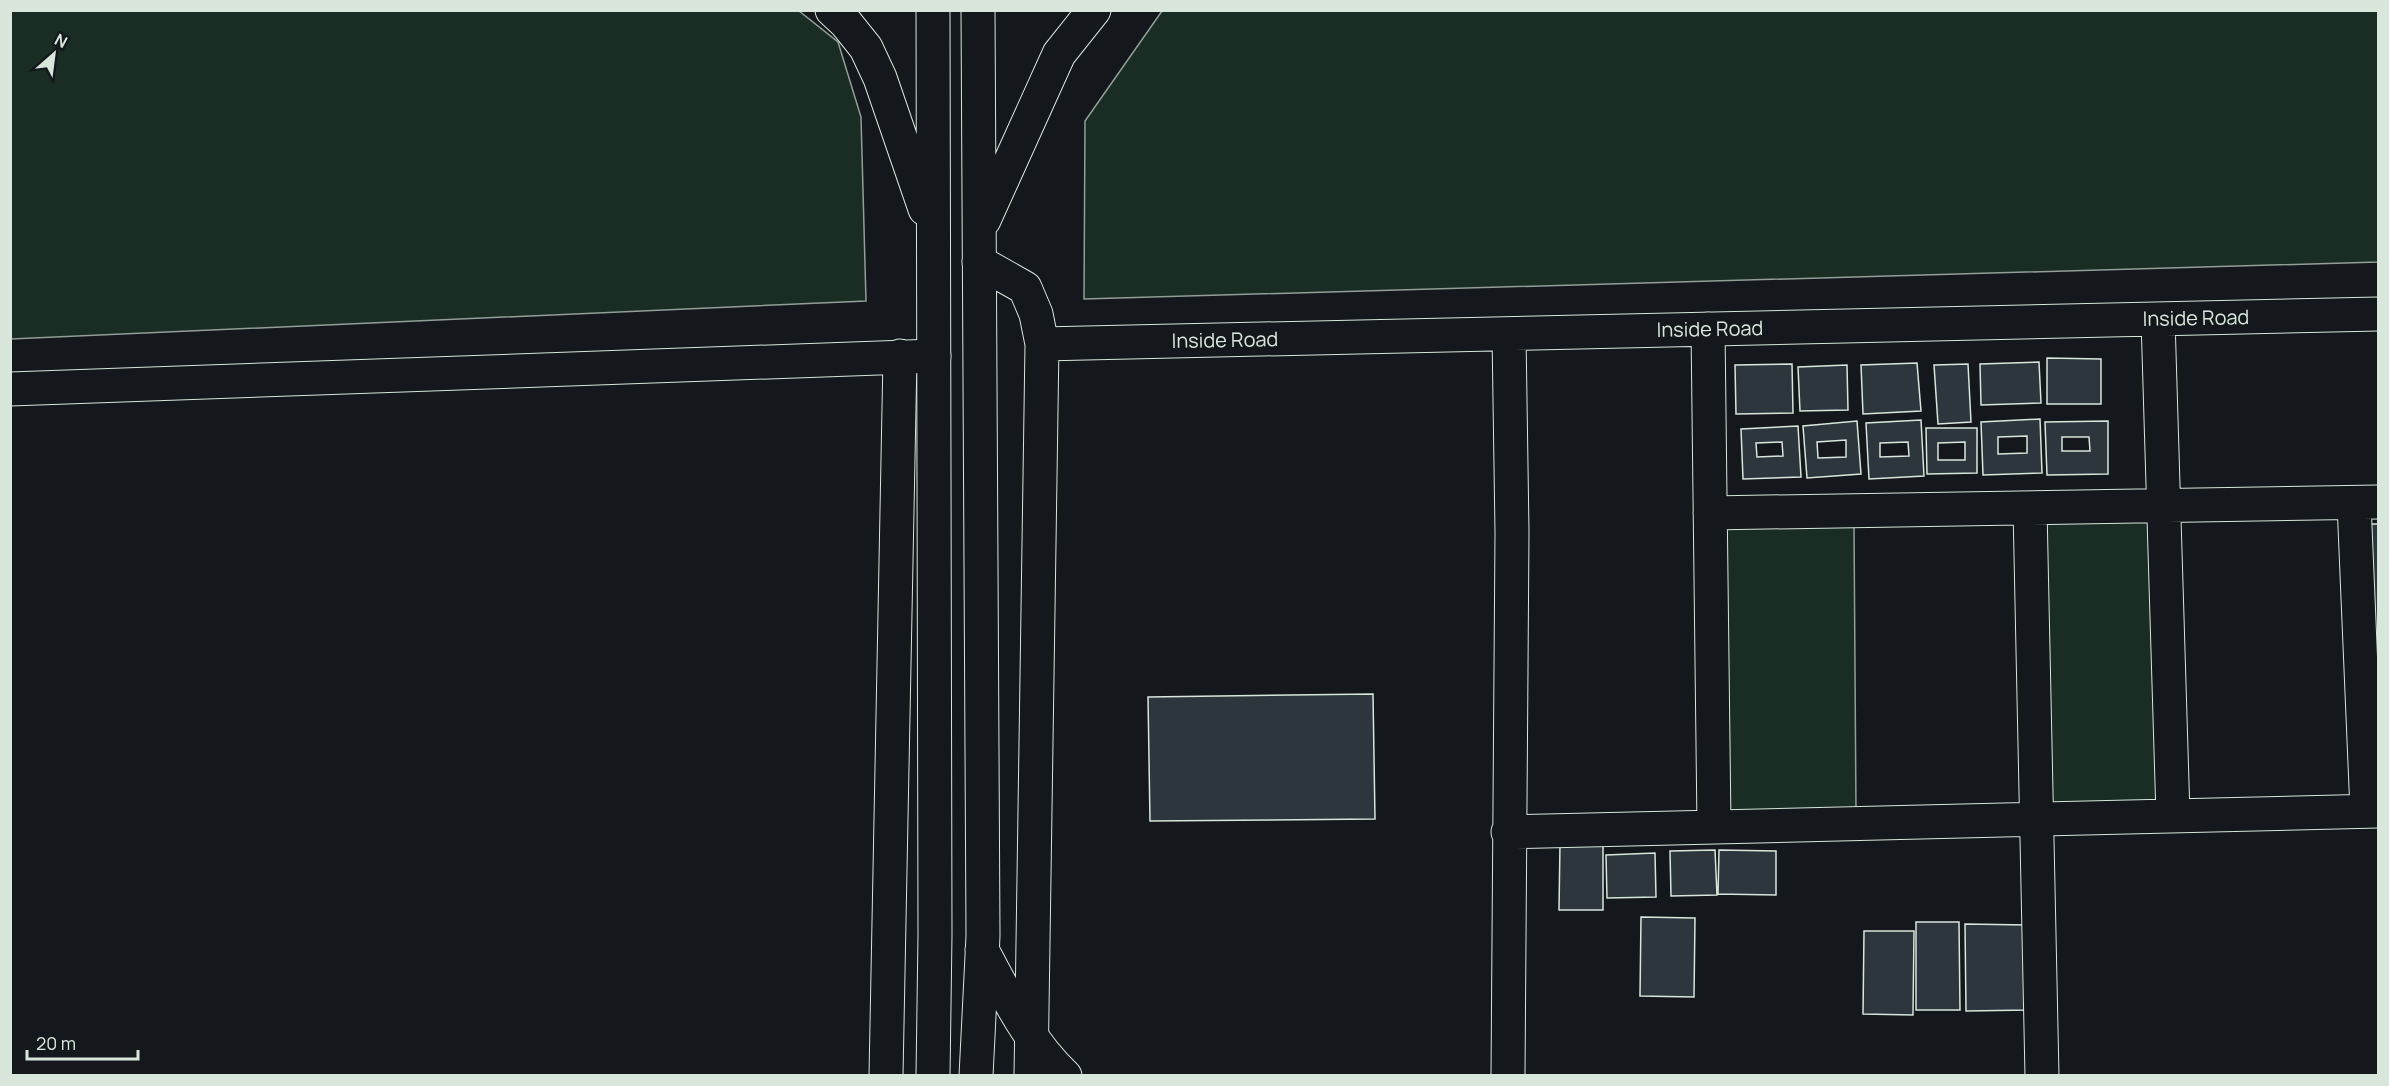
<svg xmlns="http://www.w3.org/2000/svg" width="2389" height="1086" font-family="Manrope,sans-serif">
<rect width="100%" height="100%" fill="#14181c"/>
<path fill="#1a2d24" stroke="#939e99" stroke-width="1.5" d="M10 11H799L838 42 861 117 866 301 11 339Z
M1162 11H2378V262L1084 299 1085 121Z
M2152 520 2159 804 2049 806 2042 521Z
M1722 526H1854L1856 811H1724Z"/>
<path fill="#2c363c" stroke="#d8e6dc" stroke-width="1.5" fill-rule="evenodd" d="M2047 358 2101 359V404H2047Z
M2039 362 2041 403 1981 405 1980 364Z
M1917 363 1921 411 1863 414 1861 365Z
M1792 364 1793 413 1736 414 1735 365Z
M1968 364 1971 422 1938 424 1934 365Z
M1847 365 1848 410 1800 411 1798 367Z
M2040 419 2042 473 1983 475 1981 422ZM2027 436V453L1998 454V437Z
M1921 420 1924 476 1869 479 1866 423ZM1908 442 1909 456 1880 457V443Z
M1857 421 1861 474 1807 478 1803 426ZM1846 440V457L1818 458 1817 442Z
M2108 421V474L2047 475 2045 422ZM2062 437H2089L2090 451H2062Z
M1798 426 1801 477 1743 479 1741 429ZM1782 442 1783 456 1757 457 1756 443Z
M1926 428H1977V473L1927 474ZM1965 442V460H1938V443Z
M2363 524H2378V658H2365Z
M1373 694 1375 819 1150 821 1148 697Z
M1560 844H1603V910H1559Z
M1715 850 1717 895 1671 896 1670 851Z
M1719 850 1776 851V895L1718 894Z
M1655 853 1656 897 1607 898 1606 855Z
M1641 917 1695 918 1694 997 1640 996Z
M1916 922H1959L1960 1010H1916Z
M1965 924 2028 925V1010L1966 1011Z
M1864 931H1914L1913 1015 1863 1014Z"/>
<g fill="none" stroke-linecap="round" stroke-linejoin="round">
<g stroke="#d8e6dc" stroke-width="35">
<path id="minor" d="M979 262 1025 288 1036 314 1042 344 1031 1076
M2158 319 2173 816
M1708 329 1714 827
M1042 344 2378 314
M10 389 934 356
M2354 503 2367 811
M2030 508 2042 1076
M1710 513 2378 502
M1508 832 2378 811
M886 1076 900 356
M1508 1076 1512 532 1509 334"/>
</g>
<g stroke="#d8e6dc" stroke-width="35">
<path id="major" d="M832 10 846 23 866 48 880 78 925 209
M984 220 1059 54 1094 10
M982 950C1006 994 1028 1041 1065 1076
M933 1076 935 935 933 10
M976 1076 983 936 978 10"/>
</g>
<use href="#minor" stroke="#14181c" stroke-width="33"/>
<use href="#major" stroke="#14181c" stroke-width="33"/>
</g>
<g text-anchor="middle" stroke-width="4.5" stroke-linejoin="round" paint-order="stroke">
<g font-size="20" fill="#d8e6dc" stroke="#14181c">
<text transform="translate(2196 318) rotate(-1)" y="7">Inside Road</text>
<text transform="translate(1710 329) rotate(-1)" y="7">Inside Road</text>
<text transform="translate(1225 340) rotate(-1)" y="7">Inside Road</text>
</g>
</g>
<rect width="2389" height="1086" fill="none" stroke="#d8e6dc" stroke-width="24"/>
<g transform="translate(54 54) rotate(28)" stroke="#14181c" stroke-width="4.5" paint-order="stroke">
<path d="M0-4.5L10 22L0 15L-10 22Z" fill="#d8e6dc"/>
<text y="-9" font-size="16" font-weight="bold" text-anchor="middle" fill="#d8e6dc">N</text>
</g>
<path d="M27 1050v9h111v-9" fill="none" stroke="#d8e6dc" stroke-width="3"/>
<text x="36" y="1050" font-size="18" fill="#d8e6dc" stroke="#14181c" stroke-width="4.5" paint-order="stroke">20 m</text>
</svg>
